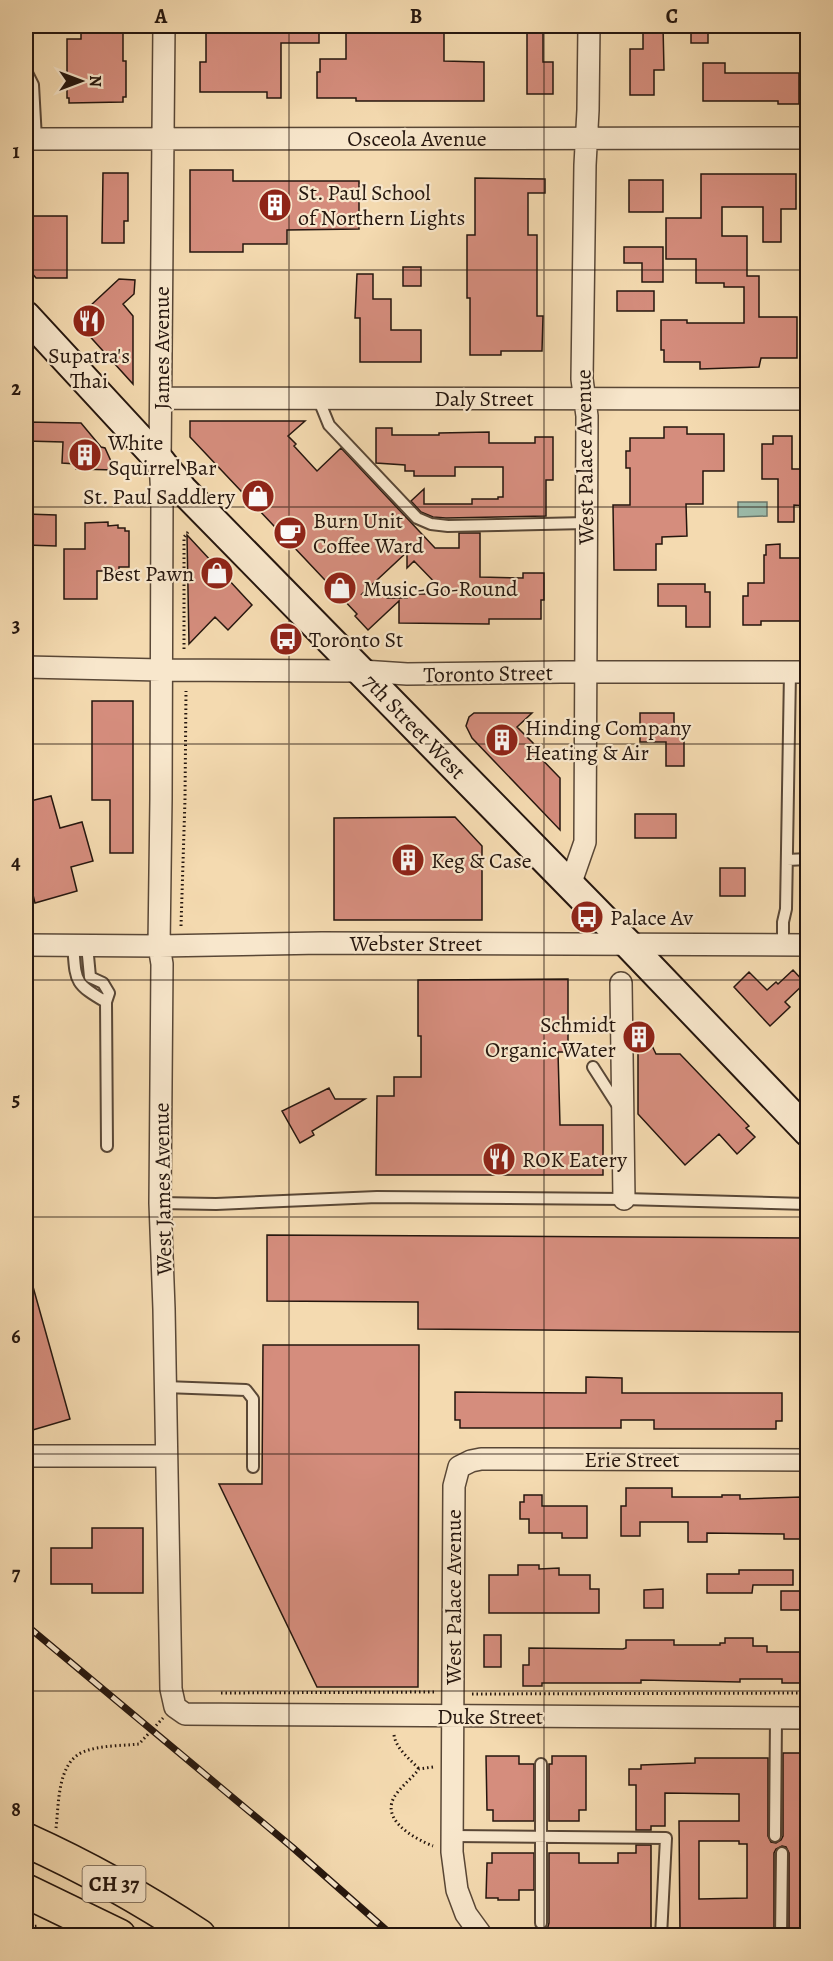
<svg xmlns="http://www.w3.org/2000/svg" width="833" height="1961" font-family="Alegreya,serif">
<rect width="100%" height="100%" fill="#f4dab0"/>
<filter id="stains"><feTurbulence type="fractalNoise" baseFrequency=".00333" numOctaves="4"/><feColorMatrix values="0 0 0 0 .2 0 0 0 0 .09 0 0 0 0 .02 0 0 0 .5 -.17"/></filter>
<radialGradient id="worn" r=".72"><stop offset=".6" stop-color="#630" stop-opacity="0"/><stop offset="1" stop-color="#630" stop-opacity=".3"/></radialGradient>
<path fill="#9cbbaa" stroke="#6c796c" stroke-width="1.5" d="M738 502H767V516L738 517Z"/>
<path fill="#d58d7d" stroke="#25160e" stroke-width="1.5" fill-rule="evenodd" d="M206 26H319V43H281V98H267V92H200V62H206Z
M346 26H444V61L484 62V101H356V98H317V72H320V59H346Z
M527 26H543V62H553V94H527Z
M643 26H663L664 70H654V95H630V49H643Z
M691 26H708V43H691Z
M81 33H123V61H126V97H123V102L69 103V98H67V39H81Z
M703 63H725V73H799V104H778V101H703Z
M190 170H233V181H359V229L287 230V244H243V252H190Z
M103 173H128V221H124V243H102Z
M701 174H796V209H781V242H763V207H722V236H747V276H759V317H797V358H761L759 367 700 369V362H664V350H661V320H687V323H744V287H724V283H696V259H666V218H701Z
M475 178 545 179V193H528V235H537V316H543L542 351H501V355H470V298H467V235H475Z
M629 180H663V212H629Z
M26 216H67V278H36L26 266Z
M624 247H663V282H642V263H624Z
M403 267H421V286H403Z
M357 274H373V299H391V330H421V362H360V318H355Z
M119 279 135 280 134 294 123 304 133 316V384L75 320Z
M617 291H654V311H617Z
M190 421H305L288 436 296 444 294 446 317 471 341 448 435 548H459V533H480V577L523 578V573H544V600H541V619H489V624L399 623V601L368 630 355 616 357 614 190 437ZM407 552V568L414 561 446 594H407V598H387L383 594H362Z
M26 422 81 423 101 447 105 448 115 470 76 469V464L62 463 63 442 26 441Z
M664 427H687V434H724V471H703V504H686L687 536 662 537V544H656V570H614L613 505H630V468H626V451H630V438H664Z
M376 428H392V435H439V433L489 432V443H535V437H553V480H546V516L446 518 433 517 421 512 411 501 424 489V504H472V499H498V497H503V467H455V476H414V471H405V465L376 463Z
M773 436H792V469H807V506L794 505V522H778V479H762V444H773Z
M26 514 56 515V546L26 545Z
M108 522V526L118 525V528H125V531H129V567H119V571H97V599H64V549H85V523Z
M187 535 252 605 228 630 215 617 189 644Z
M780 544V558H807V621H761V625H743V596H748V583H764V555H766V545Z
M658 584H705V592H710V627H686V606H658Z
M92 701H133V853H110V800H92Z
M474 713H532L517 727 533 743 529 746 560 778V830L472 738 466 726 469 717Z
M640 713H674V725H684V766H666V742H640Z
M51 796 60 828 82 822 93 861 71 867 77 891 35 903 26 867V802Z
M635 814H676V838H635Z
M455 817 482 846V920H334V818Z
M720 868H745V896H720Z
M793 970 805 983 785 1002 790 1007 770 1026 734 987 749 972 767 990 776 982 778 984Z
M568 979V1052H558L560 1125H603V1175H376L377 1096H394V1077H421V1036H418V980Z
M642 1025 656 1054H680L749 1126 746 1128 755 1137 737 1154 719 1134 685 1165 638 1114V1053L635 1046 634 1028Z
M329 1088 335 1099H365L312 1131 314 1135 300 1143 282 1111Z
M267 1235 807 1238V1332L418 1329V1302L267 1301Z
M30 1276 70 1419 26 1432V1277Z
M263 1345H419L418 1687H317L219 1484H262Z
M586 1377 622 1378V1393H782V1421H776V1429H654V1420H621V1428H460V1420H455V1392L586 1393Z
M626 1488H672V1497H722V1495H740V1499L801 1497V1539H784V1534L707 1533V1542H688V1522H640V1536H621V1506H626Z
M524 1495H542V1506H587V1538H562V1533H529V1519H520V1502H524Z
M92 1528H143V1593H92V1584H51V1548H92Z
M518 1565H539V1569L559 1568V1575H590V1589H599V1613H489V1575H518Z
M739 1570H793V1585H753L752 1593H707V1574H739Z
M663 1589V1608H644V1590Z
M781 1591H801V1610H781Z
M484 1635H501V1667H484Z
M725 1638H753V1646H767V1652H805V1683H782V1679H740V1682L641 1680V1683H542V1686H523V1665H529V1648L623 1649 626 1648V1640H674V1645H720V1643H725Z
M783 1753H800L802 1850H807V1930H789V1853L786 1847 782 1846 776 1849 774 1853V1930H764V1935H685V1931H680L679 1821H739V1794L665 1793V1826H651V1830H636V1785H629V1769H641V1765L695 1763V1758H768V1836L771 1842 776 1843 781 1840 783 1836ZM699 1841H739V1844H747V1898L699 1899Z
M486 1756H519V1764H534V1821H493V1810H487Z
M552 1756H586V1810H579V1821H549V1764H552Z
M636 1845H651V1929H644V1935H553V1930H547L549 1923V1853H579V1863H618V1853H636Z
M492 1853H534V1890H519V1900H498V1898H486L487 1863H492Z"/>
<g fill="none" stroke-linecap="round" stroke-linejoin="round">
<g stroke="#594736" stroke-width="14">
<path id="lane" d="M26 71 33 85 36 139
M318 398 329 425 417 518 431 524 448 526 586 523
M787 860 808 859
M73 944C76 981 73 983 106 1002
M87 945 90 977 103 983 109 993 106 1002 107 1146
M783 945V922L786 909 790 672
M593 1067 618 1106
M160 1203 216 1204 377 1197 624 1199 808 1204
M165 1387 246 1390 253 1399V1467
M541 1764V1923
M452 1836 666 1838 661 1936
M775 1836 776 1718
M781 1936 782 1853"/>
</g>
<g stroke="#594736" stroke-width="24">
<path id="street" d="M164 26 160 461 162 498 161 799 159 946 162 964 160 1203 164 1309 171 1689 175 1707 185 1714 808 1718
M26 139 808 138
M161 398 808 399
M26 667 161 670 362 671 407 674 561 672H808
M570 885 585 842 587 416 582 379 585 165 588 110 589 26
M26 945 159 946 322 943 808 945
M621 983 624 1199
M26 1456H166
M482 1936 466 1914 457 1890 452 1852 454 1486 459 1467 471 1461 481 1459 808 1460"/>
</g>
<g stroke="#25160e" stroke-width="32">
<path id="secondary" d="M26 316 160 461 182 489 628 944 808 1132"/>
</g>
<g stroke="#25160e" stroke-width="36">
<path id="highway" d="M26 1840C86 1867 143 1899 199 1936
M26 1891 119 1936"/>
</g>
<path stroke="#25160e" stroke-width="3" stroke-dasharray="1.5 3" stroke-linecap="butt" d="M184 649V537L188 532
M181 926 185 799 186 691
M221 1693 434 1692
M472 1694 808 1693
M394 1735C396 1749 410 1759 419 1769
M433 1767 419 1769C413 1777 404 1784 397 1793 377 1818 413 1838 433 1846
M56 1828C59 1804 57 1763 83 1752 100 1745 121 1746 139 1744L163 1718
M26 1927 39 1926
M45 1929 49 1936"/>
<use href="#lane" stroke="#f8e7cc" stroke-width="10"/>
<use href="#street" stroke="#f8e7cc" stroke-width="21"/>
<use href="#secondary" stroke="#f8e7cc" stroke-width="28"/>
<use href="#highway" stroke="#f4dab0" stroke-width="33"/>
<g stroke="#25160e" stroke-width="7">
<path id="rail" d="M26 1625 292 1847 393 1936"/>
</g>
<use href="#rail" stroke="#f8e7cc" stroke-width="4.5" stroke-dasharray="14" stroke-linecap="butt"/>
</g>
<path fill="none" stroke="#25160e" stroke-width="1.5" stroke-opacity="0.55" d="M289 26V1936M544 26V1936M26 270H808M26 507H808M26 744H808M26 980H808M26 1217H808M26 1454H808M26 1691H808"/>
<defs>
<g id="building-disc" transform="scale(1.725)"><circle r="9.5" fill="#8f2418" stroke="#f8e7cc"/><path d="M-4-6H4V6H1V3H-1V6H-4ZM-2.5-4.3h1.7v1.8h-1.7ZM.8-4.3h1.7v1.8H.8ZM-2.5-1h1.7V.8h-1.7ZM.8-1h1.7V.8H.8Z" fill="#fff"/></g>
<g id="restaurant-disc" transform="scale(1.725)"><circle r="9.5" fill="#8f2418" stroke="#f8e7cc"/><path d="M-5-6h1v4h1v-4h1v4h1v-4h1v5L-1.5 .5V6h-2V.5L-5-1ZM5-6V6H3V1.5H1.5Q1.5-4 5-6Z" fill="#fff"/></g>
<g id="shop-disc" transform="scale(1.725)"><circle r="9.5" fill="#8f2418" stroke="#f8e7cc"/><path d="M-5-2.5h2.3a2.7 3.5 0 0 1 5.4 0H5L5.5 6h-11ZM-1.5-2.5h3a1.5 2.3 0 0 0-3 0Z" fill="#fff"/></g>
<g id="cafe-disc" transform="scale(1.725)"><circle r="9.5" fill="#8f2418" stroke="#f8e7cc"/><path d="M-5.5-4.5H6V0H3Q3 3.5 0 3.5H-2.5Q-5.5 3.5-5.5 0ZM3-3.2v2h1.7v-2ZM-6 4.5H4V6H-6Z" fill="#fff"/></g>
<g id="bus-disc" transform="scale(1.725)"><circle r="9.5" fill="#8f2418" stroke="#f8e7cc"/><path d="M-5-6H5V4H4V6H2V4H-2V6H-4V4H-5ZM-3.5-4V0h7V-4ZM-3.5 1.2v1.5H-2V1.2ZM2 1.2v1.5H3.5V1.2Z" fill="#fff"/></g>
</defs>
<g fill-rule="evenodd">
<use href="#building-disc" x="275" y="205"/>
<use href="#restaurant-disc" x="89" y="321"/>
<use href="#building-disc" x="85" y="455"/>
<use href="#shop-disc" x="258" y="496"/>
<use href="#cafe-disc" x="290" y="533"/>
<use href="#shop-disc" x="217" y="573"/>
<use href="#shop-disc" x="340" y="588"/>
<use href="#bus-disc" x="286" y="639"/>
<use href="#building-disc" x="502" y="740"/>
<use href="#building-disc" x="408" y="860"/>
<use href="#bus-disc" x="587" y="917"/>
<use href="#building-disc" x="639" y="1037"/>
<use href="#restaurant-disc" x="499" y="1159"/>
</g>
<g text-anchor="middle" stroke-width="4.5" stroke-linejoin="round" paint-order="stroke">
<rect fill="#f8e7cc" stroke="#645547" stroke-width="1.5" x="82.5" y="1866" width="63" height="36" rx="4.5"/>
<g font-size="21" font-weight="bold" fill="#25160e">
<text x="114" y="1891">CH 37</text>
</g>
<g font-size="22" fill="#25160e" stroke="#f8e7cc">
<text x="417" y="146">Osceola Avenue</text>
<text transform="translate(161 348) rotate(-90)" y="8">James Avenue</text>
<text x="484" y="406">Daly Street</text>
<text transform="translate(584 457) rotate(-91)" y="8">West Palace Avenue</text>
<text transform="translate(488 673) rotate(-1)" y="8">Toronto Street</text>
<text transform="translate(415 726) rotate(46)" y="8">7th Street West</text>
<text x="416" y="951">Webster Street</text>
<text transform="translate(162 1189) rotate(-91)" y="8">West James Avenue</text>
<text x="632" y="1467">Erie Street</text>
<text transform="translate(453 1597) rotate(-90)" y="8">West Palace Avenue</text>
<text x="490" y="1724">Duke Street</text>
</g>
<g font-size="22" fill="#25160e" stroke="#f8e7cc" text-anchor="start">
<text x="298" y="200">St. Paul School<tspan x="298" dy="25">of Northern Lights</tspan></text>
<text x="89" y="363" text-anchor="middle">Supatra's<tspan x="89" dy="25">Thai</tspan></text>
<text x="108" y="450">White<tspan x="108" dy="25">Squirrel Bar</tspan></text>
<text x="235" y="504" text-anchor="end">St. Paul Saddlery</text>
<text x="313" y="528">Burn Unit<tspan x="313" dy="25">Coffee Ward</tspan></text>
<text x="194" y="581" text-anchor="end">Best Pawn</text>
<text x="363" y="596">Music-Go-Round</text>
<text x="309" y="647">Toronto St</text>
<text x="525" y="735">Hinding Company<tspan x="525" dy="25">Heating &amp; Air</tspan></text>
<text x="431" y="868">Keg &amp; Case</text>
<text x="610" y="925">Palace Av</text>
<text x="616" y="1032" text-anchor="end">Schmidt<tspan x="616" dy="25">Organic Water</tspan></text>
<text x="522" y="1167">ROK Eatery</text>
</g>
</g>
<rect width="833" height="1961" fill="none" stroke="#f4dab0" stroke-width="66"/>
<g transform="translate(81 81) rotate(90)" stroke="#f8e7cc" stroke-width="4.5" paint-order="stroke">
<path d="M0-4.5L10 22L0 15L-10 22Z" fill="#25160e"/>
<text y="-9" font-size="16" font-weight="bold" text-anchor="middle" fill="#25160e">N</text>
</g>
<rect x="33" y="33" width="767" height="1895" fill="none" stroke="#25160e" stroke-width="2"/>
<g font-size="20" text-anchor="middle" font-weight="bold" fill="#25160e">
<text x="161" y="23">A</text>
<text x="416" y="23">B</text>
<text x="672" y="23">C</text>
<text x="16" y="158">1</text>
<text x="16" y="395">2</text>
<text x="16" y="632">3</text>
<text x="16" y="869">4</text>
<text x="16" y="1106">5</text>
<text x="16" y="1343">6</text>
<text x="16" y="1580">7</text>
<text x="16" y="1816">8</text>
</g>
<rect width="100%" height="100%" filter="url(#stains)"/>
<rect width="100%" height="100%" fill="url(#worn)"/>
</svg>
